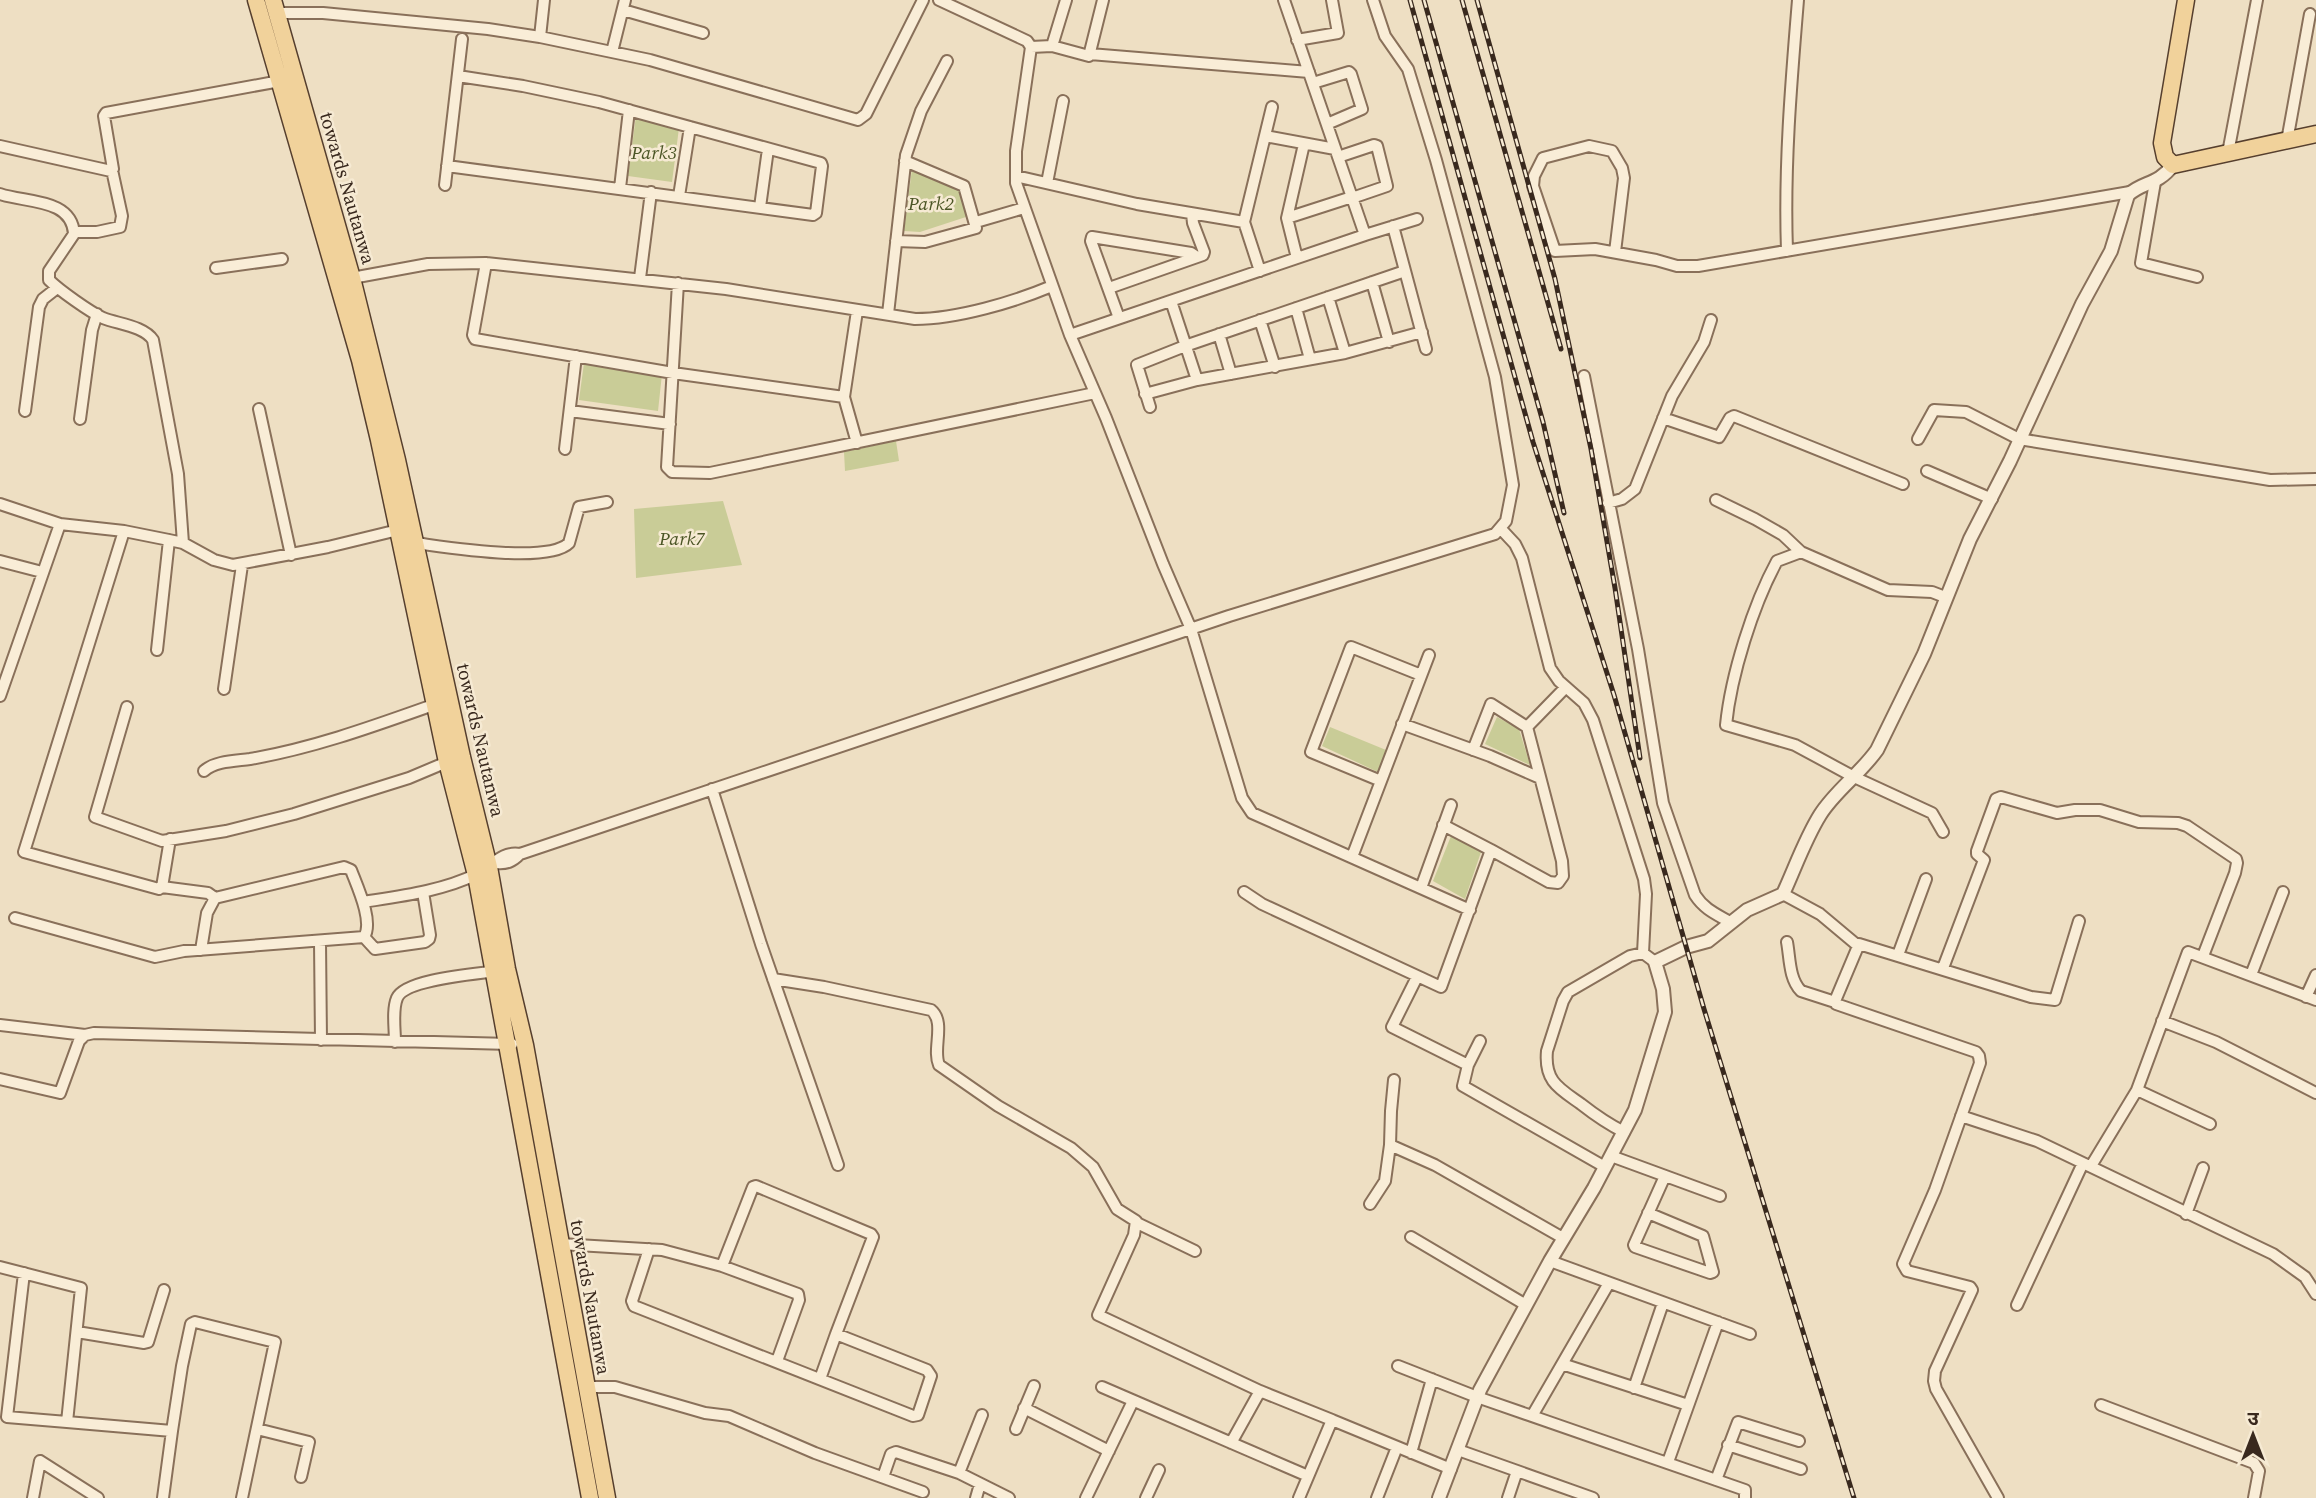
<svg xmlns="http://www.w3.org/2000/svg" width="2316" height="1498" font-family="'Source Serif 4','Noto Sans Devanagari',serif">
<rect width="100%" height="100%" fill="#eedfc3"/>
<path fill="#c9cc97" d="M636 116 679 128 672 182 628 176Z
M912 169 961 189 969 216 920 232 904 231Z
M584 363 662 374 658 411 579 400Z
M896 441 899 461 845 471 844 452Z
M723 501 742 565 636 578 634 509Z
M1497 717 1519 729 1530 765 1485 744Z
M1330 727 1386 750 1378 772 1322 746Z
M1451 836 1481 852 1465 899 1433 881Z"/>
<g fill="none" stroke-linecap="round" stroke-linejoin="round">
<g stroke="#89705a" stroke-width="14">
<path id="minor" d="M939 0 1027 41 1031 47 1016 151V183L1070 335 1106 418 1163 564 1191 629 1242 798 1252 813 1470 910
M623 10 703 33
M277 13H323L488 29 540 37 650 60 858 120 866 114 923 0
M540 37 544 0
M1297 40 1338 33 1332 0
M1052 46 1066 0
M1031 47 1052 46 1089 56 1103 0
M612 52 625 0
M1090 54 1309 72
M1313 83 1349 72 1351 74 1362 109 1327 124
M1265 136 1335 149
M2287 141 2310 14
M0 146 111 171 113 169 104 116 106 113 280 81
M2228 153 2257 0
M1338 157 1374 145 1377 146 1387 186 1352 198
M447 166 813 215 816 213 822 166 821 163 599 102 523 86 458 76
M1016 176 1137 204 1244 222
M2155 182 2141 263 2197 277
M1047 183 1063 101
M445 185 462 39
M620 188 629 110
M0 194C26 203 72 198 74 234L49 271V280C59 290 90 312 103 318 118 324 144 326 153 340L178 474 183 543
M679 196 690 127
M760 207 768 149
M1287 218 1352 197
M976 222 1024 208
M1393 226 1426 349
M75 232H97L120 227 122 216 112 170
M1365 235 1417 219
M896 241 925 242 976 228 964 186 905 161
M1787 251C1784 167 1791 84 1798 0
M1615 252 1624 178 1622 168 1612 151 1589 146 1543 158 1534 176 1533 186 1555 251 1595 249 1656 260 1677 266H1698L2130 192
M1297 258 1287 218 1304 144
M486 263 473 335 475 339 673 373 844 397
M216 268 282 259
M1260 271 1244 222 1272 107
M352 278 428 264 486 263 726 289 915 319C957 319 1014 302 1052 286
M640 278 651 192
M1372 282 1389 342
M678 283 667 467 672 472 710 473 1095 393
M1109 288 1203 255 1204 252 1193 223 1192 214
M1328 297 1345 353
M1296 308 1310 359
M888 314 906 155 921 111 947 61
M1119 318 1091 241 1092 237 1191 253 1197 257
M1260 320 1275 367
M1219 334 1231 374
M1070 335 1365 235 1284 0
M1584 376 1638 649 1663 803 1695 895C1704 909 1716 914 1730 922
M1197 380 1345 353 1422 332
M1145 394 1197 380 1171 301
M1150 407 1137 365 1185 346 1405 271
M259 409 291 555
M25 411 39 307 43 299 57 288
M570 411 670 424
M1663 418 1719 437 1730 418 1734 416 1903 484
M80 419 92 330 97 314
M1918 439 1934 410 1966 412 2019 439 2270 480 2316 479
M857 443 844 397 857 311
M565 449 576 356
M1927 471 1992 499
M1716 500 1755 519 1783 535 1801 552 1888 590 1932 592 1945 597
M1608 503 1622 499 1635 489 1672 396 1704 342 1711 320
M0 504 60 524
M1501 529 1515 544 1522 558 1550 668 1559 681 1584 703 1593 720 1644 879 1646 894 1643 953
M124 531 24 852 159 889 162 887 170 839
M415 543C446 547 548 564 569 543L579 507 607 502
M1801 552 1777 561C1753 605 1731 675 1726 725L1795 745 1854 777 1932 813 1943 832
M0 561 42 572
M157 650 169 540
M224 689 242 565
M0 696 60 524 124 531 169 540 183 543 214 560 233 565 328 547 398 530
M127 707 95 817 162 841 226 831 294 814 409 778 447 762
M1402 724 1490 756 1540 778
M1527 727 1566 687
M204 771C215 761 235 761 250 759 314 748 374 726 436 704
M1381 781 1311 752 1351 647 1421 675
M712 789 761 944 838 1165
M1443 825 1491 850
M1352 857 1429 655
M496 863C507 864 512 862 520 854
M162 887 208 893 215 898
M1421 888 1451 805
M1244 892 1262 904 1441 987 1491 850 1549 882 1558 883 1563 876 1562 861 1527 727 1491 704 1473 750
M1783 894 1820 914 1857 945
M363 902C401 896 442 891 477 874 493 866 501 851 520 854L1229 616 1495 534 1506 521 1513 485 1495 377 1436 160 1408 69 1385 36 1373 0
M15 918 155 957 184 951 364 937C374 922 357 886 351 870L344 867 215 898 207 913 201 950
M364 937 375 949 425 942 429 939 430 935 423 892
M320 942 321 1040
M1787 942C1790 958 1789 979 1801 991L1835 1002
M1898 955 1926 879
M1943 968 1984 860 1977 854V851L1996 799 2001 797 2057 813 2075 810H2100L2139 822 2178 823 2187 826 2236 859 2237 863 2235 873 2203 956
M2251 975 2283 892
M1417 977 1392 1027 1468 1065 1463 1086 1605 1167
M773 979 824 987 931 1010C946 1022 932 1049 939 1065L998 1106 1071 1148 1093 1167 1117 1209 1136 1221 1134 1235 1098 1315 1260 1391 1332 1420
M2306 997 2316 975
M2162 1021 2216 1042 2316 1093
M0 1025 85 1035
M395 1042C395 1029 392 1010 397 998 405 979 477 974 497 971
M1468 1065 1480 1041
M0 1079 60 1093 79 1041 85 1035 94 1033 512 1044
M1394 1080 1391 1111 1390 1145 1435 1165 1563 1238
M2137 1090 2210 1124
M1961 1116 2037 1141 2273 1254 2305 1277 2316 1294
M1624 1132C1608 1124 1595 1115 1581 1104 1560 1089 1544 1082 1547 1051L1563 1001 1568 992 1630 956 1643 953 1655 962
M1611 1156 1720 1196
M2091 1166 2137 1090 2188 952 2316 1000
M1370 1204 1385 1181 1390 1145
M1648 1213 1703 1236 1713 1272 1710 1273 1635 1247 1634 1245 1665 1176
M2186 1214 2203 1168
M1137 1223 1195 1251
M1411 1237 1526 1305
M560 1244 662 1250 722 1266 798 1294 799 1300 777 1361
M649 1249 632 1301 634 1306 913 1416 918 1415 931 1376 927 1370 836 1334 820 1379
M1550 1261 1750 1334
M722 1266 753 1187 756 1186 871 1234 873 1237 836 1334
M0 1267 81 1288 67 1422 172 1431 163 1498
M24 1273 7 1417 67 1422
M2017 1305 2083 1163
M77 1332 144 1343 148 1342 164 1290
M1562 1364 1688 1405
M1398 1366 1477 1397 1745 1490V1498
M586 1387H615L705 1413 729 1416 815 1453 923 1492
M1102 1387 1308 1476
M1634 1388 1663 1303
M2101 1405 2254 1463 2259 1471 2254 1498
M1024 1408 1109 1451
M1532 1416 1609 1283
M257 1429 309 1442 301 1477
M1016 1429 1034 1386
M172 1431 182 1366 191 1324 195 1322 275 1342 242 1498
M1231 1443 1260 1391
M1728 1445 1801 1469
M1458 1450 1593 1498
M1411 1453 1432 1379
M1668 1462 1718 1322
M959 1473 982 1415
M883 1477 891 1454 896 1452 959 1473 1009 1498
M1716 1480 1738 1422 1799 1441
M33 1498 40 1461 98 1498
M976 1498 980 1484
M1086 1498 1133 1401
M1146 1498 1159 1470
M1299 1498 1332 1420 1451 1469
M1377 1498 1397 1447
M1508 1498 1517 1471
M1998 1498 1936 1389 1934 1381 1935 1371 1972 1290 1970 1287 1907 1271 1903 1264 1935 1190 1980 1063 1979 1056 1976 1052 1836 1004 1835 1001 1859 944 2031 997 2055 1000 2079 921"/>
</g>
<g stroke="#89705a" stroke-width="16">
<path id="tertiary" d="M1439 1498 1480 1390 1550 1261 1594 1188 1635 1110 1665 1012 1663 989 1655 962 1686 947 1708 941 1747 910 1783 894C1795 868 1805 839 1820 815 1835 791 1860 774 1877 750L1924 654 1970 539 2010 461 2082 304 2111 251 2128 195C2143 181 2157 186 2173 165"/>
</g>
<g stroke="#563f2e" stroke-width="19">
<path id="primary" d="M256 0 360 360 379 440 447 762 476 875 590 1498
M273 0 352 278 397 460 462 757 489 867 507 969 525 1045 607 1498
M2186 0 2162 143 2165 157 2173 165 2316 134"/>
</g>
<use href="#minor" stroke="#f9edd7" stroke-width="10"/>
<use href="#tertiary" stroke="#f9edd7" stroke-width="12"/>
<use href="#primary" stroke="#f1d29b" stroke-width="16"/>
<g stroke="#39291e" stroke-width="5">
<path id="rail" d="M1410 0 1533 442 1614 695 1704 1009 1854 1498
M1424 0 1543 422 1564 513
M1462 0 1561 349
M1477 0 1555 279 1591 449 1615 588 1640 758"/>
</g>
<use href="#rail" stroke="#f6ead3" stroke-width="2.5" stroke-dasharray="8" stroke-linecap="butt"/>
</g>
<g text-anchor="middle" stroke-width="5" stroke-linejoin="round" paint-order="stroke">
<g font-size="19" font-style="italic" fill="#4b5525" stroke="#f6ead3">
<text x="654" y="159">Park3</text>
<text x="931" y="210">Park2</text>
<text x="682" y="545">Park7</text>
</g>
<g font-size="19" fill="#39291e" stroke="#f6ead3">
<text transform="translate(348 188) rotate(74)" y="7">towards Nautanwa</text>
<text transform="translate(481 740) rotate(77)" y="7">towards Nautanwa</text>
<text transform="translate(591 1297) rotate(80)" y="7">towards Nautanwa</text>
</g>
</g>
<g transform="translate(2253 1435)" stroke="#f6ead3" stroke-width="5" paint-order="stroke">
<path d="M0-5L12 26L0 18L-12 26Z" fill="#39291e"/>
<text y="-10" font-size="19" font-weight="bold" text-anchor="middle" fill="#39291e">उ</text>
</g>
</svg>
